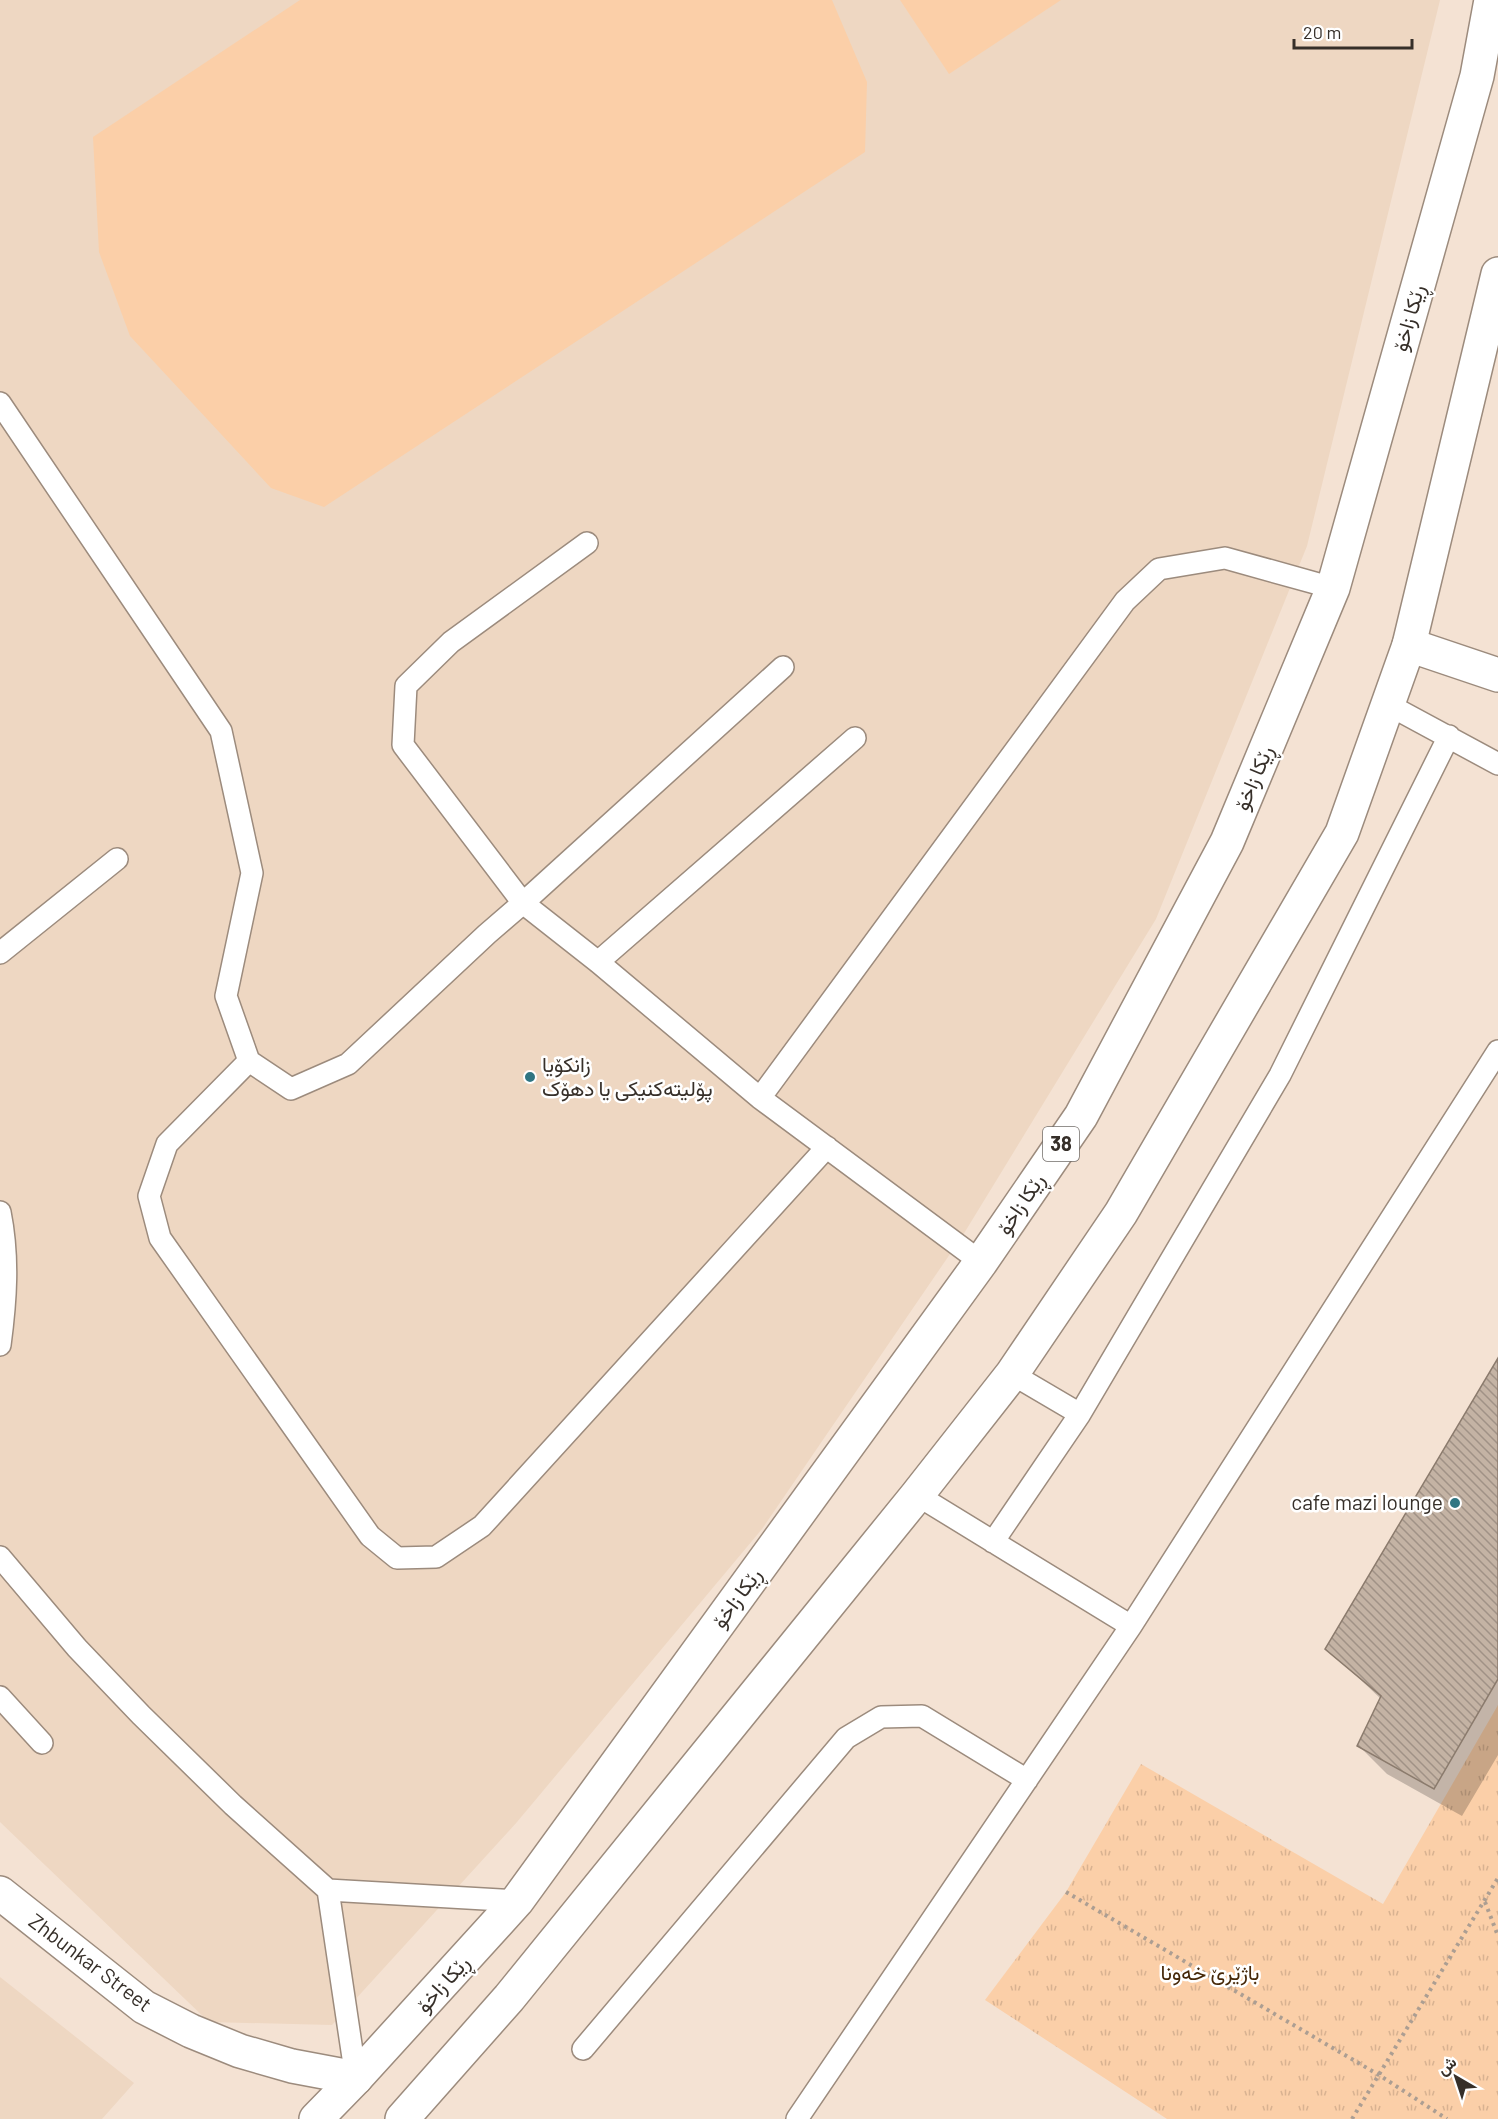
<svg xmlns="http://www.w3.org/2000/svg" width="1498" height="2119" font-family="Barlow,Vazirmatn,sans-serif">
<defs>
<pattern id="park-tufts" width="24" height="20" patternUnits="userSpaceOnUse" patternTransform="scale(1.5)"><rect width="24" height="20" fill="#fbcfa8"/><path d="M3 7l-1-3M5 7V3M7 7l1-3M15 17l-1-3M17 17v-4M19 17l1-3" fill="none" stroke="#d8b291"/></pattern>
<pattern id="building-back-hatch" width="6" height="6" patternUnits="userSpaceOnUse" patternTransform="scale(1.5)"><rect width="6" height="6" fill="#c4b3a4"/><path d="M-1 5l2 2M0 0l6 6M5-1l2 2" fill="none" stroke="#a09286"/></pattern>
</defs>
<rect width="100%" height="100%" fill="#f4e2d3"/>
<path fill="#eed7c2" d="M0 0H1440L1307 546 1156 919 963 1235 762 1529 517 1822 332 2025 209 2022 0 1822Z
M0 1977 134 2083 102 2119H0Z"/>
<path fill="#fbcfa8" d="M300 0H832L867 82 865 152 324 507 271 488 130 336 99 252 93 137Z
M900 0H1061L949 74Z"/>
<path fill="url(#park-tufts)" d="M1498 1705V2119H1167L985 2000 1066 1892 1141 1764 1383 1904Z"/>
<path fill="#0003" d="M1498 1361V1755L1462 1816 1387 1774 1358 1745 1381 1699 1327 1648Z"/>
<path fill="url(#building-back-hatch)" stroke="#8b7b6d" stroke-width="1.5" d="M1498 1358V1679L1434 1789 1357 1746 1381 1696 1325 1649Z"/>
<g fill="none" stroke-linecap="round" stroke-linejoin="round">
<g stroke="#9c8b7d" stroke-width="24">
<path id="lane" d="M0 403 221 731 252 873 226 996 249 1061 291 1089 348 1064 487 934 523 903 598 962 760 1098 981 1262
M587 543 451 642 406 686 403 745 523 903 783 667
M1387 704 1498 764
M0 953 117 859
M598 962 855 738
M249 1061 167 1144 149 1196 160 1238 370 1536 397 1558 436 1557 482 1526 827 1147
M760 1098 1125 601 1159 569 1225 558 1333 588
M0 1212C9 1257 6 1300 0 1345
M1012 1374 1080 1414
M917 1495 1131 1626
M993 1542 1080 1414 1280 1075 1449 736
M0 1557 77 1648 141 1715 233 1805 328 1890 517 1901
M0 1697 42 1743
M328 1890 356 2078
M583 2049 846 1738 881 1717 922 1716 1027 1780
M797 2119 1131 1626 1498 1051"/>
</g>
<g stroke="#9c8b7d" stroke-width="36">
<path id="street" d="M1409 645 1498 675
M0 1893 144 2007 191 2031 240 2051 292 2066 356 2078"/>
</g>
<g stroke="#9c8b7d" stroke-width="36">
<path id="highway" d="M316 2119 356 2078 517 1901 981 1262 1081 1116 1227 842 1333 588 1477 76 1491 0
M402 2119 509 1998 917 1495 1012 1374 1121 1213 1342 833 1409 645 1498 274"/>
</g>
<path stroke="#ac9e92" stroke-width="4" stroke-dasharray="3 4.5" stroke-linecap="butt" d="M1066 1892 1379 2075 1447 2119
M1485 1902 1498 1936
M1352 2119 1498 1878"/>
<use href="#lane" stroke="#fff" stroke-width="21"/>
<use href="#street" stroke="#fff" stroke-width="33"/>
<use href="#highway" stroke="#fff" stroke-width="33"/>
</g>
<g fill="#2f7582" stroke="#fff" stroke-width="2">
<circle cx="530" cy="1077" r="6"/>
<circle cx="1455" cy="1503" r="6"/>
</g>
<g text-anchor="middle" stroke-width="5" stroke-linejoin="round" paint-order="stroke">
<rect fill="#fff" stroke="#726d69" stroke-width="1.5" x="1043" y="1127" width="36" height="34" rx="4.5"/>
<g font-size="20" font-weight="bold" fill="#362f29">
<text x="1061" y="1151">38</text>
</g>
<g font-size="21" fill="#362f29" stroke="#fff">
<text transform="translate(1409 318) rotate(-74)" y="7">ڕێکا زاخۆ</text>
<text transform="translate(1254 778) rotate(-67)" y="7">ڕێکا زاخۆ</text>
<text transform="translate(1021 1204) rotate(-56)" y="7">ڕێکا زاخۆ</text>
<text transform="translate(737 1598) rotate(-54)" y="7">ڕێکا زاخۆ</text>
<text transform="translate(90 1963) rotate(37)" y="7">Zhbunkar Street</text>
<text transform="translate(443 1984) rotate(-48)" y="7">ڕێکا زاخۆ</text>
</g>
<g font-size="21" fill="#362f29" stroke="#fff" text-anchor="start">
<text x="542" y="1072">زانکۆیا<tspan x="542" dy="24">پۆلیتەکنیکی یا دهۆک</tspan></text>
<text x="1443" y="1510" text-anchor="end">cafe mazi lounge</text>
</g>
<g font-size="21" fill="#452707" stroke="#fff">
<text x="1210" y="1980">باژێرێ خه‌ونا</text>
</g>
</g>
<g transform="translate(1456 2077) rotate(321)" stroke="#ffffff" stroke-width="4.5" paint-order="stroke">
<path d="M0-4.5L10 22L0 15L-10 22Z" fill="#362f29"/>
<text y="-9" font-size="16" font-weight="bold" text-anchor="middle" fill="#362f29">ش</text>
</g>
<path d="M1294 39v9h118v-9" fill="none" stroke="#362f29" stroke-width="3"/>
<text x="1303" y="39" font-size="18" fill="#362f29" stroke="#ffffff" stroke-width="4.5" paint-order="stroke">20 m</text>
</svg>
